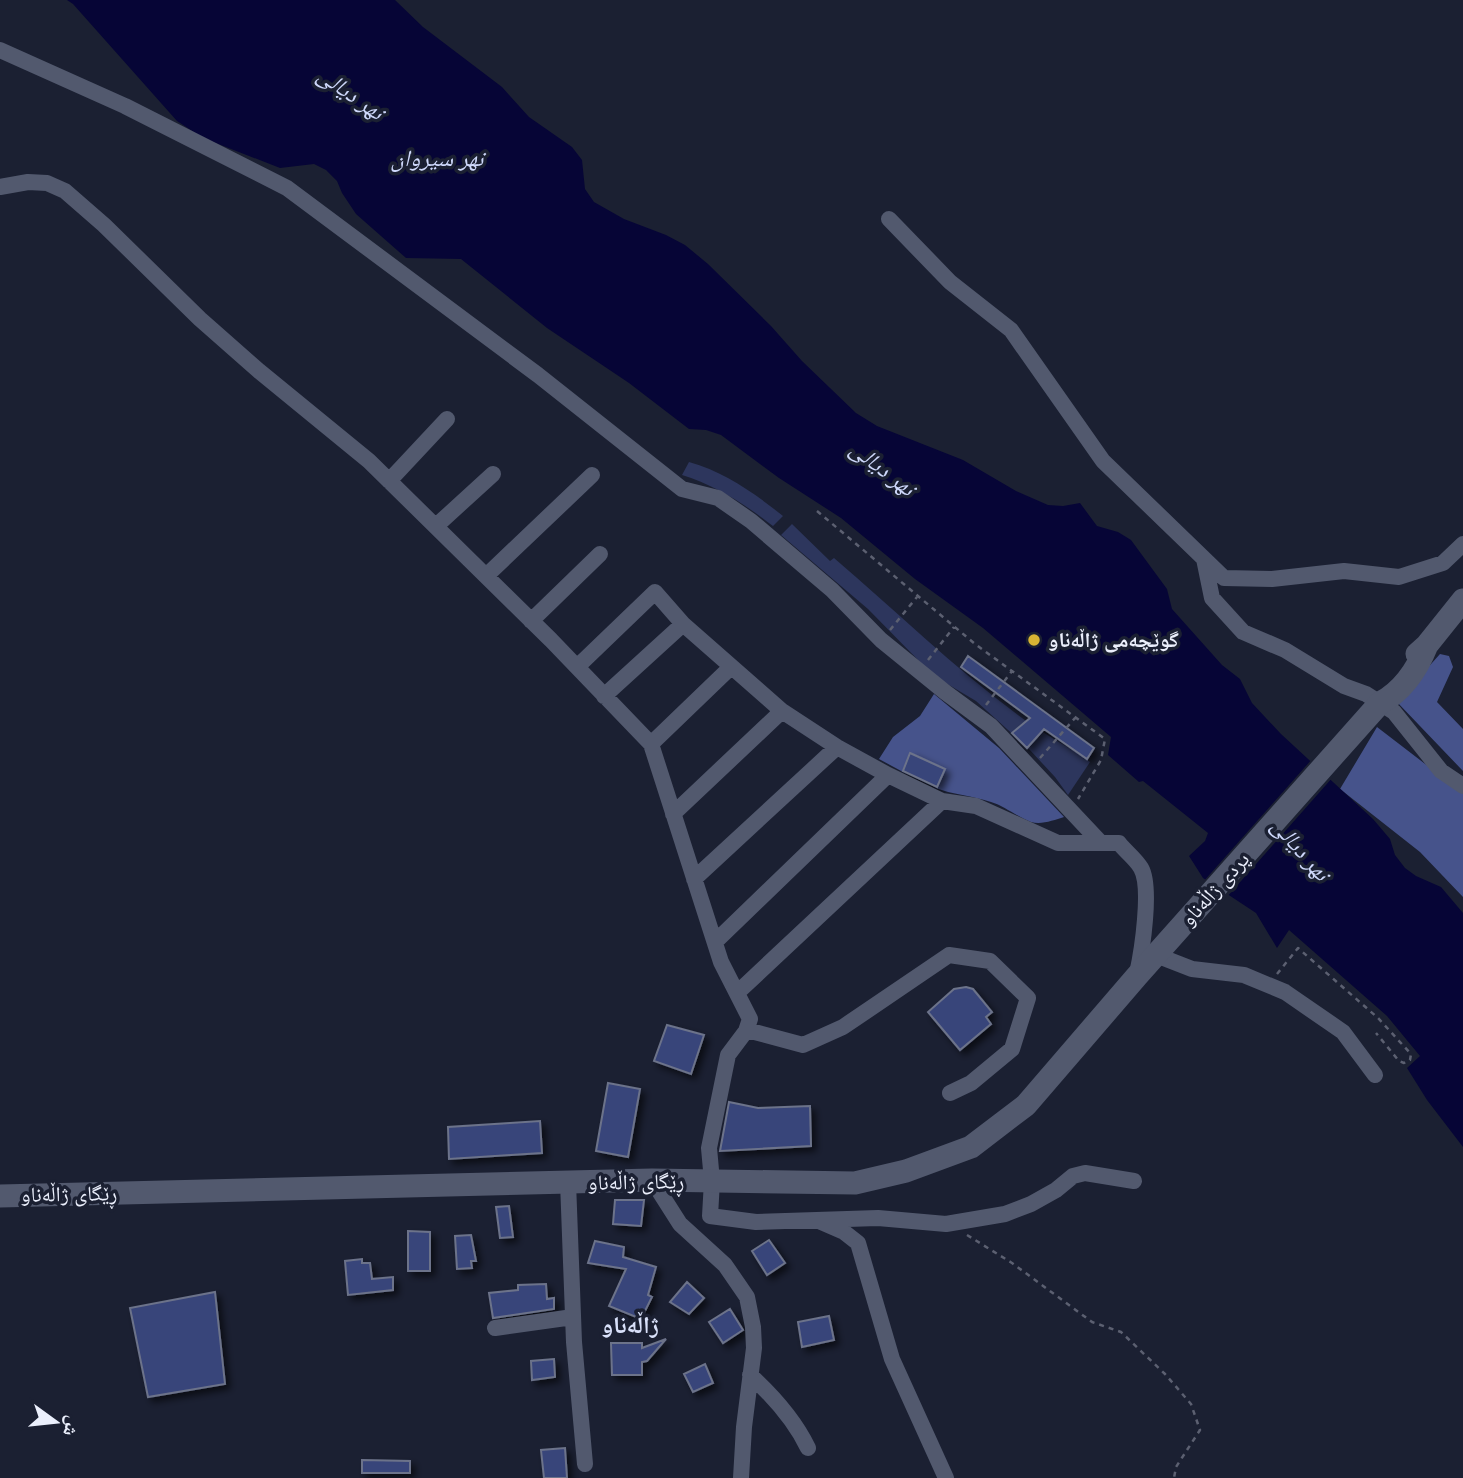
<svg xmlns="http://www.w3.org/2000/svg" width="1463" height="1478" font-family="'Noto Sans','Noto Naskh Arabic',sans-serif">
<defs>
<filter id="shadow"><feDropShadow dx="4.5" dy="4.5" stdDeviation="3.5" flood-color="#0009"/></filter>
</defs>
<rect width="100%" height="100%" fill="#1b2032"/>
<path fill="#2d365d" d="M689 462C725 472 754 493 783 516L773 526C746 505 715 485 682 475Z
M792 524 830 561 834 558C895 610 953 667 1018 715 1041 733 1067 745 1090 762L1068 795 1055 777 1029 749 976 701 944 682 923 665 868 609 781 535Z"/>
<path fill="#46538b" d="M1440 654 1449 656 1453 667 1437 702 1463 729V771L1397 702Z
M934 694 999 748 1064 817C1054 820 1042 825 1031 822 1017 817 1005 806 991 802 974 796 950 794 936 788L945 769 911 753 903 772 879 759 893 737 920 716Z
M1377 727 1463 793V897L1420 852 1340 789Z"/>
<path fill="#060536" d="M67 0H395L423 27 502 87 529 117 572 147 582 160 585 189 594 202 624 219 666 235 685 245 708 264 771 326 802 361 856 413 877 426 963 460 1016 491 1048 505 1063 506 1080 503 1097 526 1118 532 1131 540 1167 589 1172 609 1222 665 1240 679 1252 703 1281 734 1373 819 1390 839 1395 855 1405 868 1416 876 1441 887 1463 913V1147L1427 1100 1407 1068 1420 1056 1387 1016 1289 930 1277 948 1256 913 1203 878 1189 856 1205 841 1208 833 1143 781 1139 782 1108 755 1111 737 983 628 915 579 841 518 779 478 721 435 706 430 689 429 629 383 547 328 461 259 406 258 356 214 342 193 337 181 326 170 314 164 280 168 203 138 177 121 73 4Z"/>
<path fill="#1b2032" d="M1313 758 1333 777 1226 898 1203 882Z"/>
<path fill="#38447a" stroke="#6c738a" stroke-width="2" filter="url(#shadow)" d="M968 656 1094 748 1087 759 1044 729 1027 748 1012 733 1030 718 961 667Z
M910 753 945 769 937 787 903 771Z
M966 987 973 989 992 1012 986 1017 991 1024 960 1050 928 1012 954 989Z
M667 1025 704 1035 691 1074 654 1061Z
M608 1083 640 1089 628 1157 596 1151Z
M729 1102 758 1108 810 1106 811 1146 720 1151Z
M540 1121 542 1153 449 1159 448 1127Z
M615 1200H644L641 1226 613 1224Z
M509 1206 513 1237 500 1238 496 1207Z
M408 1231 430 1232V1271H408Z
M471 1235 476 1261H471L472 1268 457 1269 455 1236Z
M769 1240 785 1263 767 1275 752 1251Z
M595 1241 624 1247 623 1257 656 1267 648 1295 652 1297 641 1319 609 1306 626 1269 588 1263Z
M362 1259V1263H370L372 1279 393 1277V1290L348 1295 345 1261Z
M687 1282 704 1298 689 1314 670 1302Z
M546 1284 547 1299 554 1298V1309L493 1318 489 1293 518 1290V1285Z
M215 1292 225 1384 148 1397 130 1308Z
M730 1309 743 1330 723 1343 709 1322Z
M829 1316 834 1340 802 1347 798 1322Z
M666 1339 647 1361 642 1362V1375H612L611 1343H642V1348Z
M554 1359 555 1377 532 1380 531 1361Z
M705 1364 713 1383 693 1392 684 1374Z
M565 1448 567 1478H544L541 1450Z
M362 1460 410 1461V1473H362Z"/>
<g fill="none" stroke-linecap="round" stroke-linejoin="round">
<path stroke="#5c6071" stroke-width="2.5" stroke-dasharray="5 5" stroke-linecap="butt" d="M817 511 975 644 1105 739 1101 760 1078 799
M890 630 917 597
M928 660 954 627
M986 705 1012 671
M1040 758 1075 718
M1277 974 1298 948 1378 1018 1411 1054 1410 1060 1404 1063 1399 1061 1376 1033
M967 1235 1012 1263 1092 1322 1121 1332 1165 1374 1191 1404 1200 1430 1176 1467 1174 1478"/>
<path stroke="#52596e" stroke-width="16" d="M0 50 125 106 287 188 538 375 682 489 718 498 751 521 832 590 881 640 945 692 991 726 1101 843
M0 187 28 182 47 183 65 191 104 225 200 319 259 371 369 461 551 640 651 744 721 962 750 1019 746 1031 728 1055 709 1148 712 1181 710 1216 756 1222 878 1218 946 1224 1005 1214 1031 1204 1056 1190 1073 1176 1085 1173 1134 1181
M889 219 950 282 1011 330 1103 461 1224 578 1272 579 1344 571 1399 577 1443 563 1463 544
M389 481 447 419
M436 526 493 474
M1204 559 1212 598 1243 632 1285 650 1344 686 1366 694 1394 712 1441 771 1463 786
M486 576 592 475
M531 621 600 554
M577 667 655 592 683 624 782 711 837 747 888 775 942 801 976 806 1058 843H1119C1125 851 1136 859 1141 868 1152 887 1142 951 1137 974
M604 696 683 624
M651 744 731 667
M673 814 782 711
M694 879 837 747
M715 942 888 775
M1156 955 1192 969 1244 975 1285 992 1343 1032 1375 1075
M737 993 942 801
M747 1030 803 1045 843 1027 949 955 990 961 1028 998 1012 1049 971 1083 950 1093
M652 1180 680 1224 725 1265 747 1297 753 1327 754 1348 744 1427 741 1478
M568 1182 574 1342 585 1464
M821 1222 844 1232 858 1243 892 1359 946 1478
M495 1328 573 1317
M750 1375C773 1396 794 1419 808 1448"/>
<path stroke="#52596e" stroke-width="23" d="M1417 654 1427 645 1463 600
M0 1196 652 1180 855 1183 906 1171 971 1147 1026 1105 1137 976 1380 703C1403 691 1417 670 1427 645"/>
</g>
<circle fill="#d8b434" stroke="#1b2032" stroke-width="2.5" cx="1034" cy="640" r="7"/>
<g text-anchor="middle" stroke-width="7" stroke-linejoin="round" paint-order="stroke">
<g font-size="21" font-weight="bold" fill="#ebeffc" stroke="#1b2032" text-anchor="start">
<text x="1048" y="647">گوێچەمی ژاڵەناو</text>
</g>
<g font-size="21" fill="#ebeffc" stroke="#1b2032">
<text transform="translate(1215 889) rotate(-48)" y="7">پردی ژاڵەناو</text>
<text transform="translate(636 1182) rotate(-1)" y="7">ڕێگای ژاڵەناو</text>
<text transform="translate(69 1194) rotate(-1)" y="7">ڕێگای ژاڵەناو</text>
</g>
<g font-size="23" font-style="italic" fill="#ced8fb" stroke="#1b2032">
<text transform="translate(351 93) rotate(35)" y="8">نهر ديالى</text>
<text x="437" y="166">نهر سیروان</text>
<text transform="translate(883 468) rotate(38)" y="8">نهر ديالى</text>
<text transform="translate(1301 849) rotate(49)" y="8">نهر ديالى</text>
</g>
<g font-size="24" font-weight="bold" fill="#d8e0f9" stroke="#1b2032">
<text x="630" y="1333">ژاڵەناو</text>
</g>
</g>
<g transform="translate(56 1422) rotate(105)" stroke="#1b2032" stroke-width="5" paint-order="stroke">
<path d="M0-5L12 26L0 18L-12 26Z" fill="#ebeffc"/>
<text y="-10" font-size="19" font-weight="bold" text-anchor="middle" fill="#ebeffc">ش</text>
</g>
</svg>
